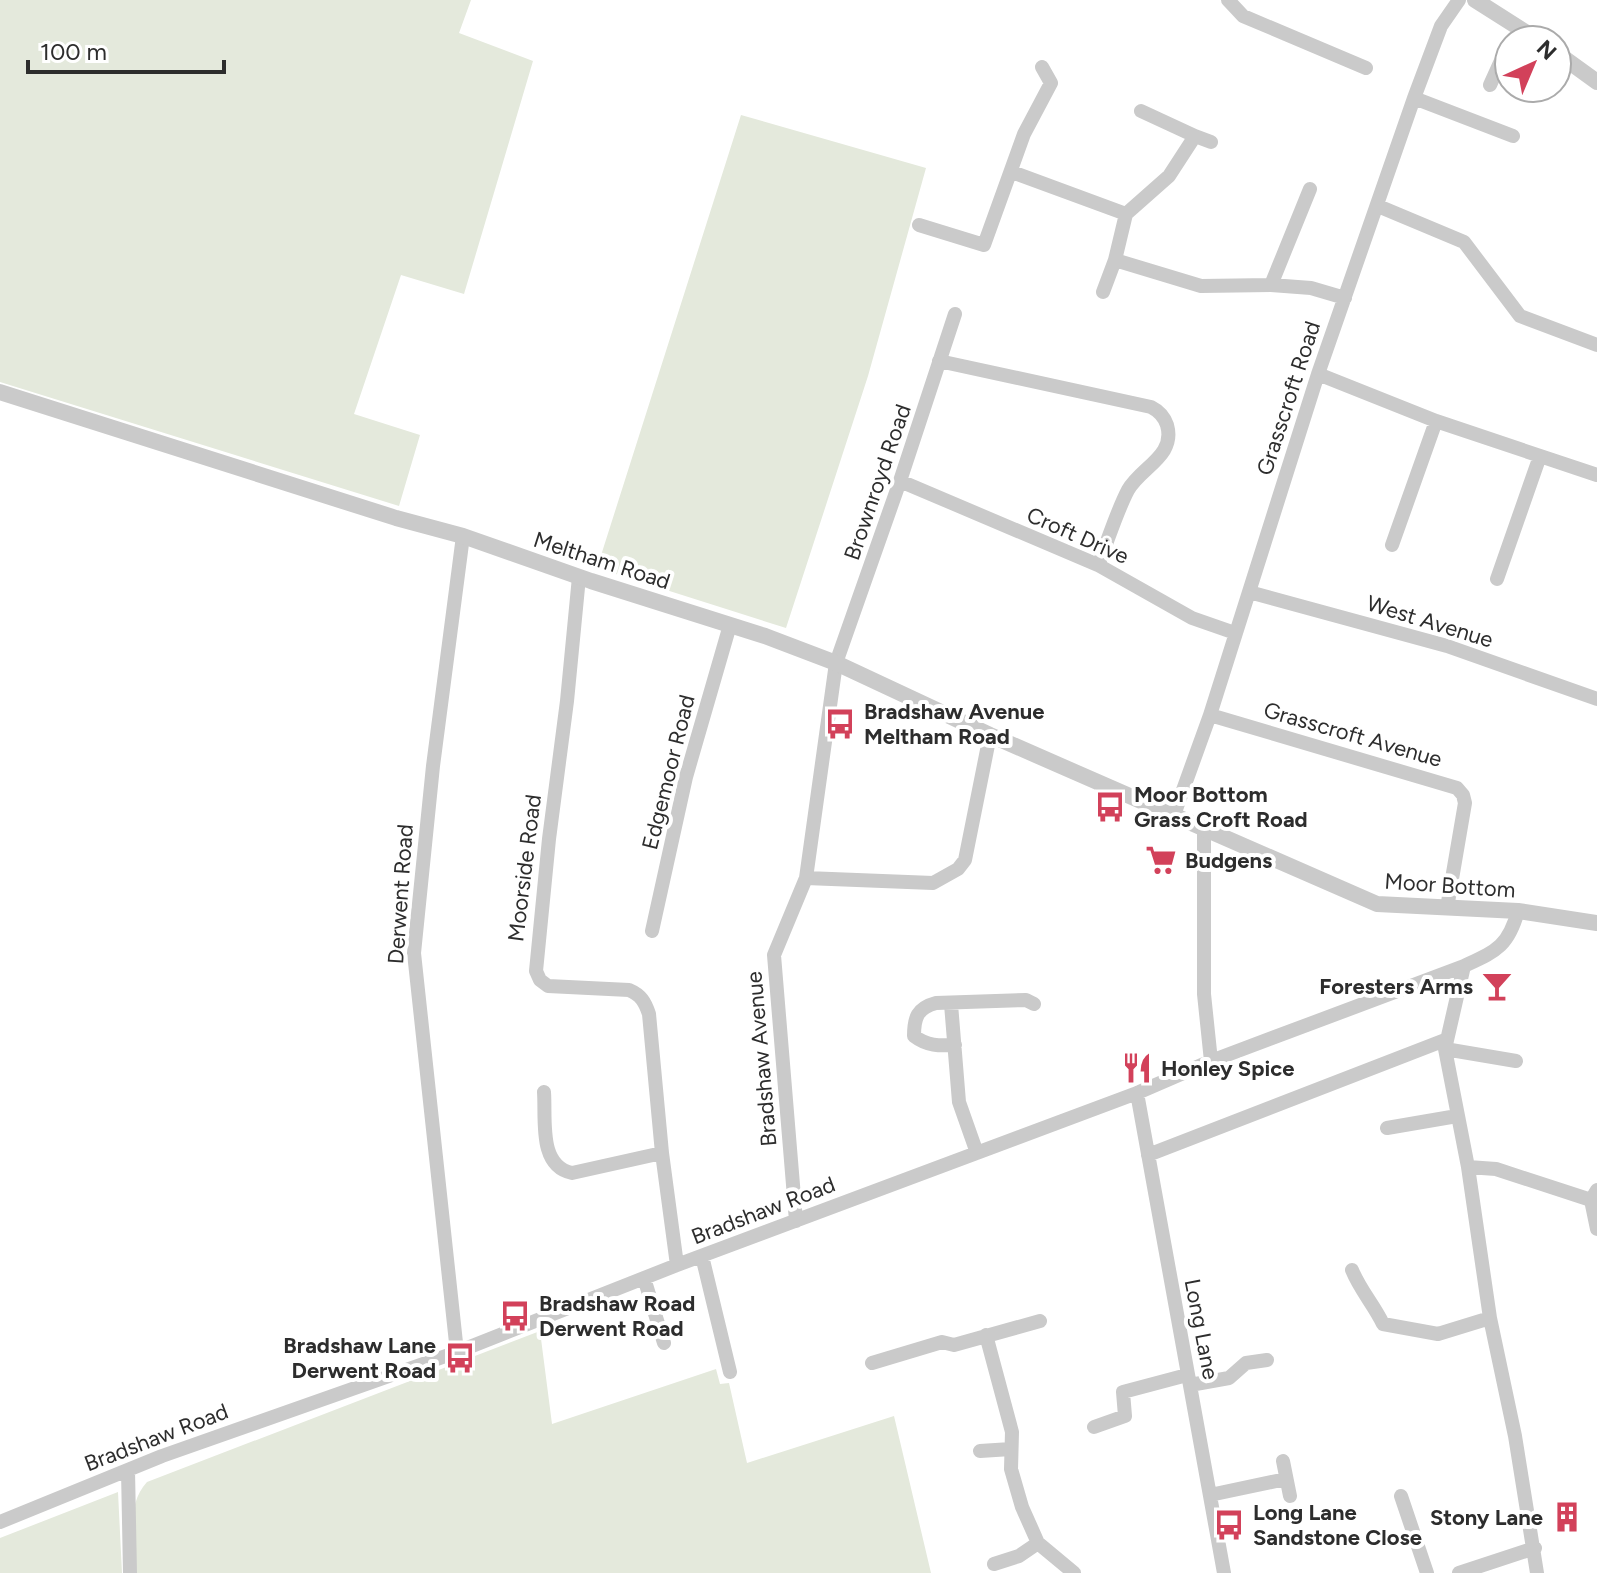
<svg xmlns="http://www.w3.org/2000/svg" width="1597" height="1573" font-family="Figtree,sans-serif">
<rect width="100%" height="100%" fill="#fff"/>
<path fill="#e4e9dc" d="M0 0H471L459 33 533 61 464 294 401 275 354 414 420 435 399 506 0 382Z
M741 115 926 168 868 376 786 628 597 568Z
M540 1331 552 1424 716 1369 720 1384 729 1383 747 1463 894 1416 931 1573H136C134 1542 125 1506 147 1482Z
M118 1492 122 1573H0V1538Z"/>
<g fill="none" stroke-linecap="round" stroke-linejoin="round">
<path stroke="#cacaca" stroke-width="14" d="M1228 0 1243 16 1366 68
M1490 85 1509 43
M1414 98 1513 136
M1195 136 1211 142
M1012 172 1126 214 1115 260 1201 286 1271 285 1311 288 1345 298
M1378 206 1464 242 1520 316 1597 345
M1126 214 1169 176 1195 136 1141 111
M919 225 984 245 1024 134 1051 83 1042 67
M1271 285 1310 189
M1103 292 1115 260
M939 361 1151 407C1159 411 1164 416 1167 425 1176 456 1141 467 1128 490 1116 513 1108 541 1098 565
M1318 374 1436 421 1597 475
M900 481 1098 565 1192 618 1235 633
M1392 545 1436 421
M579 577 567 701 549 839 536 971 540 980 548 986 629 990C641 995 645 1002 649 1014L662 1153 677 1265
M1497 579 1540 456
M1249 592 1447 646 1597 699
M1210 715 1457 788 1463 795 1465 803 1447 908
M1174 815 1210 715 1318 374 1414 98 1441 26 1459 0
M1204 830V994L1211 1061
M806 878 933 883 958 869 965 860 990 735
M652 931 686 777 730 625
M1464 966 1445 1049 1468 1167 1490 1318 1515 1436 1537 1573
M951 1004 959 1102 977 1153
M955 1045C939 1046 927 1046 914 1036 914 1018 917 1008 936 1003L1026 1000 1034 1004
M1445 1049 1516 1061
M544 1092C546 1119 538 1166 572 1173L662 1153
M1137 1093 1224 1573
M1387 1128 1457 1116
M1148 1155 1445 1040
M1468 1167 1496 1169 1591 1200
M1597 1190 1591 1200 1597 1229
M796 1221 774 955 806 878 836 663 900 481 955 314
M702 1256 730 1372
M1352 1270C1360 1290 1374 1305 1383 1324L1438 1334 1490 1318
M644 1278 664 1343
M986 1335 1012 1432 1011 1469 1022 1507 1038 1543 1074 1573
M457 1352 414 953 433 766 463 536
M872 1363 942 1342 954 1345 1040 1321
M1190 1385 1229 1378 1246 1363 1267 1360
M1094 1427 1125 1416 1123 1392 1187 1375
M980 1451 1011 1449
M1283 1461 1290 1496
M128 1470 130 1573
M1210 1495 1286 1479
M1401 1496 1427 1573
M0 1522 162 1456 457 1352 677 1265 1137 1093 1211 1061 1464 966C1496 951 1508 947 1518 911
M994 1564 1019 1556 1038 1543
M1459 1573 1535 1548"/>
<path stroke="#cacaca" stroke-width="16" d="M1475 0 1538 40
M1557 53 1597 82
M0 392 396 518 463 536 591 581 765 636 836 663 990 735 1377 904 1518 911 1597 923"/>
</g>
<defs>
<g id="bus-bare" transform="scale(2.4)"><path d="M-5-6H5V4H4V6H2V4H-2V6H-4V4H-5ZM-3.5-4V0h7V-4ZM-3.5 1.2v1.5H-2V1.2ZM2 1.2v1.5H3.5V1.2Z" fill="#d2415a" stroke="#fff" stroke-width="2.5" paint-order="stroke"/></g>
<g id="supermarket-bare" transform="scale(2.4)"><path d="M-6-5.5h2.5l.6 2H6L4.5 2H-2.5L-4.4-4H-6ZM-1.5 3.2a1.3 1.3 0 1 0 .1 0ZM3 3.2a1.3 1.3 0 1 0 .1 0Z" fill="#d2415a" stroke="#fff" stroke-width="2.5" paint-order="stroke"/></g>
<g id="bar-bare" transform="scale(2.4)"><path d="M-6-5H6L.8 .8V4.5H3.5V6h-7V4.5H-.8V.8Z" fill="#d2415a" stroke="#fff" stroke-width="2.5" paint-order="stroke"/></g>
<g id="restaurant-bare" transform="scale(2.4)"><path d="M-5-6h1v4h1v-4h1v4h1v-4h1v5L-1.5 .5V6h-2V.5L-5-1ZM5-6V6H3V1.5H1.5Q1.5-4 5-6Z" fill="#d2415a" stroke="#fff" stroke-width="2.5" paint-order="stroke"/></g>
<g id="building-bare" transform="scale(2.4)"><path d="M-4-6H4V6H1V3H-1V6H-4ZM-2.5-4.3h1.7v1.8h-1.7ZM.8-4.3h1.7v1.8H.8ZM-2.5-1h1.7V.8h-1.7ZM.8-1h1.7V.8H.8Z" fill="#d2415a" stroke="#fff" stroke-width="2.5" paint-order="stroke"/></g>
</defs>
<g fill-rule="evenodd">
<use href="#bus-bare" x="840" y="724"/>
<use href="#bus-bare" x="1110" y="807"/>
<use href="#supermarket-bare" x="1161" y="860"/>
<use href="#bar-bare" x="1497" y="986"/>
<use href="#restaurant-bare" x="1137" y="1068"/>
<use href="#bus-bare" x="515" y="1316"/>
<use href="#bus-bare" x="460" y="1358"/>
<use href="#building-bare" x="1567" y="1517"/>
<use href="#bus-bare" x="1229" y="1525"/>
</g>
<g text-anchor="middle" stroke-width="8" stroke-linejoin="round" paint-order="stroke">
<g font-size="22" fill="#2d2d2d" stroke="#fff">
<text transform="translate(1288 398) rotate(-72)" y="8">Grasscroft Road</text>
<text transform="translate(877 482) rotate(-71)" y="8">Brownroyd Road</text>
<text transform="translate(1078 535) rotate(24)" y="8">Croft Drive</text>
<text transform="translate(602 560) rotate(18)" y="8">Meltham Road</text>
<text transform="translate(1430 621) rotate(17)" y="8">West Avenue</text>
<text transform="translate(1353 734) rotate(16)" y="8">Grasscroft Avenue</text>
<text transform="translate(668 772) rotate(-76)" y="8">Edgemoor Road</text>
<text transform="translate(524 868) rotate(-83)" y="8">Moorside Road</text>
<text transform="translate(1450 885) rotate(4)" y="8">Moor Bottom</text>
<text transform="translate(400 894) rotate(-86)" y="8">Derwent Road</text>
<text transform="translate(761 1059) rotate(-95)" y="8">Bradshaw Avenue</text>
<text transform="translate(763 1210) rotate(-21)" y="8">Bradshaw Road</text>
<text transform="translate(1202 1329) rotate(79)" y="8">Long Lane</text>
<text transform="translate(156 1437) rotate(-21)" y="8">Bradshaw Road</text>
</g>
<g font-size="22" font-weight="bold" fill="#2d2d2d" stroke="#fff" text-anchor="start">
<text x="864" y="719">Bradshaw Avenue<tspan x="864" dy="25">Meltham Road</tspan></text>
<text x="1134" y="802">Moor Bottom<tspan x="1134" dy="25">Grass Croft Road</tspan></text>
<text x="1185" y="868">Budgens</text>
<text x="1473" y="994" text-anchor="end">Foresters Arms</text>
<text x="1161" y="1076">Honley Spice</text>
<text x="539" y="1311">Bradshaw Road<tspan x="539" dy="25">Derwent Road</tspan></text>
<text x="436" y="1353" text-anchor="end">Bradshaw Lane<tspan x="436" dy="25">Derwent Road</tspan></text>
<text x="1253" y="1520">Long Lane<tspan x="1253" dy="25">Sandstone Close</tspan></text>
<text x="1543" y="1525" text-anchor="end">Stony Lane</text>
</g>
</g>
<g transform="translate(1533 64) rotate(44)"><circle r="38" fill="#ffffff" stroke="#ababab" stroke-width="2"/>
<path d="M0-6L14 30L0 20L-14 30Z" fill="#d2415a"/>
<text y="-12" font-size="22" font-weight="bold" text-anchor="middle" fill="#2d2d2d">N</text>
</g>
<path d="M28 60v12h196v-12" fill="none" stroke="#2d2d2d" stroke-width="4"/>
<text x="40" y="60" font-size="24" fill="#2d2d2d" stroke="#ffffff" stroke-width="6" paint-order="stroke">100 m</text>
</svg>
